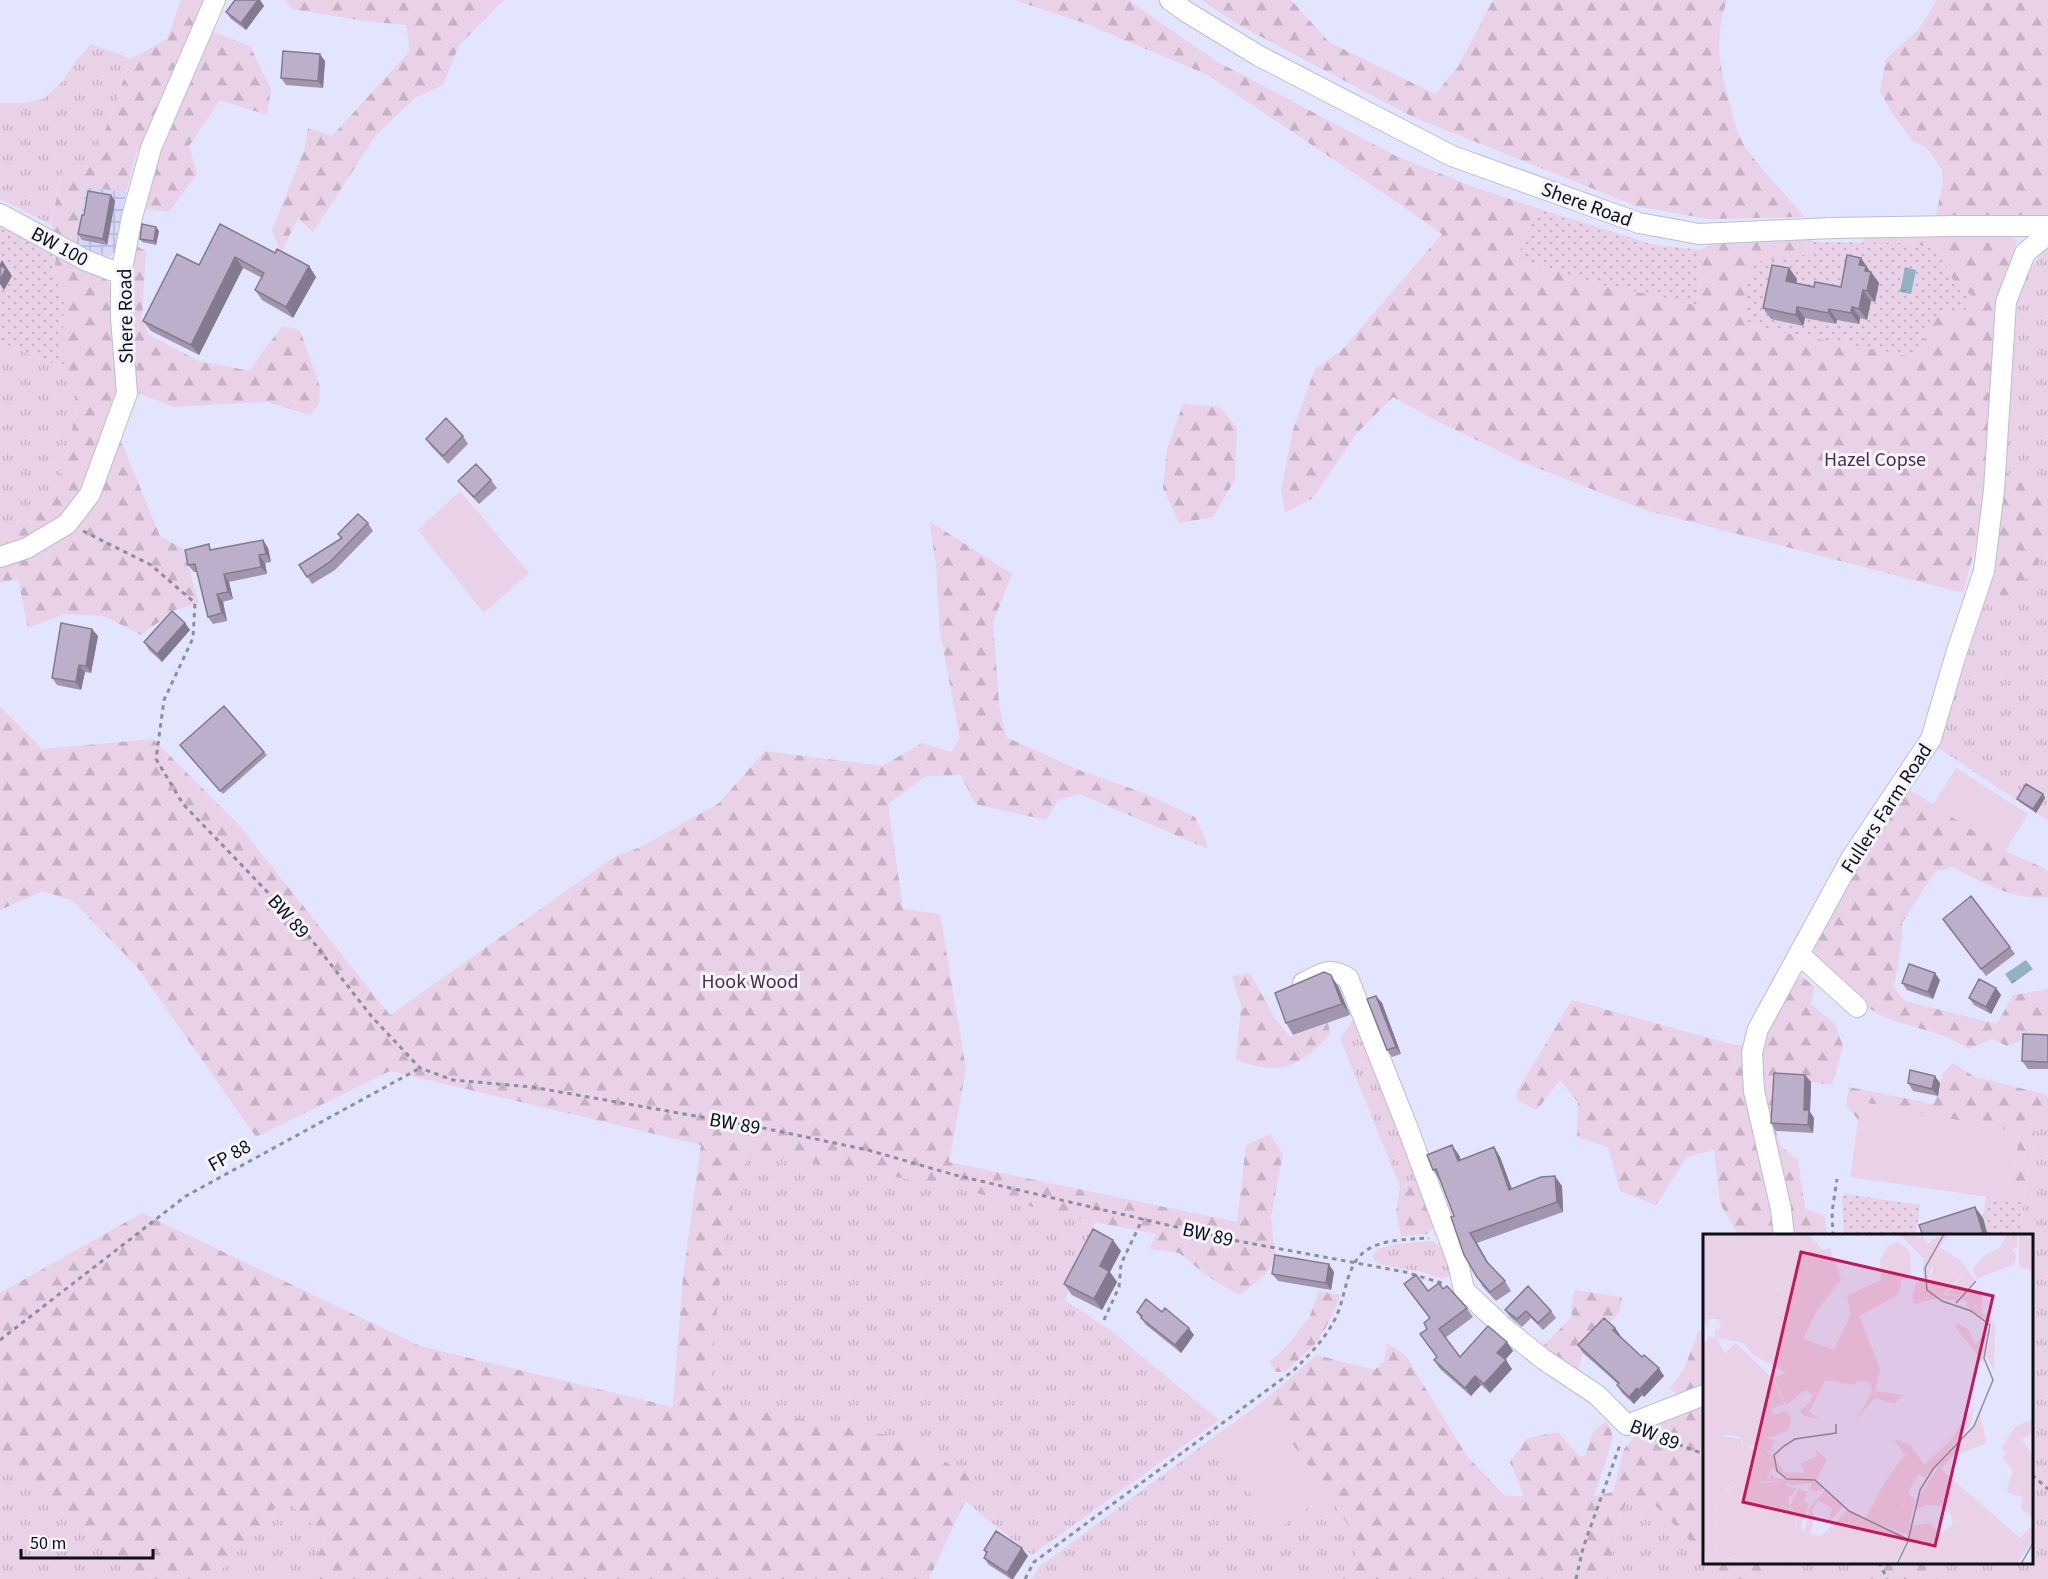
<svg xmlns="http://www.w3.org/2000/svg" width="2048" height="1579" font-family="'Source Sans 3',sans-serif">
<defs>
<pattern id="industrial-grid" width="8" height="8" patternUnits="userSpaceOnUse" patternTransform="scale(1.5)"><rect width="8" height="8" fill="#d5d8f8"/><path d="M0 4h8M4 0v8" fill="none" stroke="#b6b8d4"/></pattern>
<pattern id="grass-tufts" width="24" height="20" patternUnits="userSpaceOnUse" patternTransform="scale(1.5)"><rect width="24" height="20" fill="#e9d1e7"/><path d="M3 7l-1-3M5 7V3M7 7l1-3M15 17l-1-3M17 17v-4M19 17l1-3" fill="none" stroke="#c7b2c5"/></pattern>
<pattern id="forest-firs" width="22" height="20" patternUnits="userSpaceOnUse" patternTransform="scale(1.5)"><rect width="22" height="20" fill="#e9d1e7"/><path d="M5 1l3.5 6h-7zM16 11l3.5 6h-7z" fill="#c7b2c5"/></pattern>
<pattern id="garden-dots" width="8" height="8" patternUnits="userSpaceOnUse" patternTransform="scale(1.5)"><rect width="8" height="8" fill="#e9d1e7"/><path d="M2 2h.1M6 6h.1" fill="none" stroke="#c7b2c5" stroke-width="1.8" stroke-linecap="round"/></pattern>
<pattern id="water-ripples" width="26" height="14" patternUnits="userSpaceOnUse" patternTransform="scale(1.5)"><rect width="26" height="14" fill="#93b1c5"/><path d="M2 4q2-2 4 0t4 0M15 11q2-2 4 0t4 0" fill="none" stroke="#7e97a8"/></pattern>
</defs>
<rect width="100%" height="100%" fill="#e3e5ff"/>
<path fill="url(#industrial-grid)" d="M85 187 126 192 115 252 108 257 76 245Z"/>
<path fill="url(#grass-tufts)" d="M91 44 131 59 103 137 90 164 63 168 50 224 0 199V103H24L43 99 63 81 75 62Z
M2048 246V821L1937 747 1988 594 2003 472 2013 315 2023 276Z
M0 342 66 369 78 402 65 462 49 503 0 526Z
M1353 1020 1399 1135 1405 1134 1422 1180 1400 1187 1340 1038Z
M2048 1121V1579H1938L1926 1563 2032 1562V1236L2019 1235 2036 1125Z
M701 1144 943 1185 1095 1222 1065 1300 1110 1330 1219 1420 1032 1555 965 1501 971 1476 673 1407 683 1279Z
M1433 1241 1446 1253 1451 1275 1443 1279 1423 1272 1378 1264 1372 1257 1377 1249 1396 1244Z
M1211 1439 1277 1529 1328 1493 1357 1540 1355 1566 1339 1579H1032L1039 1567Z
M0 1463 129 1567 152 1579H0Z
M1646 1496 1704 1555V1562L1712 1563 1728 1579H1608L1620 1516 1626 1503Z
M284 1497 326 1538 306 1579H213Z
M1793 1562 1860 1563 1867 1579H1764Z"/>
<path fill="url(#forest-firs)" d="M181 0H203L153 120 135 157 126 192 85 187 76 245 57 236 51 224 63 168 90 163 103 137 131 59 167 39Z
M284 0H504L459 45 443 85 415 98 376 135 313 232 298 218 281 253 272 230 304 151 308 128 332 136 410 51 406 25 365 21 292 9Z
M1014 0H1128L1216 61 1394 155 1471 186 1537 208 1517 259 1600 285 1658 296 1697 305 1701 250 1718 239 1809 236 1813 242 1810 254 1746 321 1772 330 1915 357 1938 314 1965 311 1971 295 1954 282 1937 248 1904 243H1863L1865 232 2014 235 2017 242 1995 301 1993 371 1981 525 1963 593 1645 510 1522 462 1433 419 1393 397 1357 433 1313 498 1285 513 1281 489 1293 430 1315 369 1341 351 1442 234 1398 203 1208 75 1084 23Z
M1201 0H1291L1329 42 1435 94 1458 67 1493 0H1727C1713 42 1720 67 1731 108 1734 121 1738 136 1745 147 1763 172 1785 194 1805 217L1708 219 1636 206 1413 117 1239 25Z
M1937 0H2048V215L1936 216 1943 183 1942 170 1931 153 1925 147 1914 142 1893 115 1880 91 1886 59 1918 30Z
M212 31 250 46 271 89 267 115 220 100 189 146 197 174 169 212 140 208 158 146Z
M134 245 146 251 142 318 149 335 199 361 250 371 262 352 283 326 300 330 320 387 319 404 310 415 267 402 173 407 136 392 125 282Z
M56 257 105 278 114 290 120 385 108 424 123 446 160 536 183 549 199 603 175 610 141 635 104 616 64 614 28 628 18 579 0 583V526L49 503 65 462 78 402 62 358 64 297 53 274Z
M1183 404 1220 407 1237 428 1235 479 1213 517 1179 523 1163 488 1167 449Z
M2003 472 2048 483V550L2014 596 1988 594Z
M929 521 1012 574 993 622 999 703 1006 737 1079 770 1144 793 1195 817 1205 838 1208 849 1080 794 1058 800 1046 820 975 804 961 775 926 776 888 804 903 909 940 914 966 1069 949 1162 1237 1222 1246 1145 1270 1134 1283 1154 1271 1217 1275 1256 1271 1268 1254 1284 1239 1295 1209 1277 1179 1253 1150 1249 1156 1234 1095 1222 943 1185 752 1153 739 1178 725 1231 710 1377 721 1404 902 1438 972 1477 965 1501 929 1579H306L326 1538 284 1498 213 1579H152L129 1567 0 1463V1293L142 1213 420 1346 673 1407 683 1279 701 1145 390 1071 256 1137 137 967 73 901 43 891 0 910V707L42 749 153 739 237 823 390 1015 616 856 641 847 719 803 765 751 882 766 922 743 951 752 960 738 940 632 936 564Z
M1912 791 2005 851 2042 867 2048 872V897C2016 901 1980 882 1953 867L1935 872 1902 923V939L1894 988 1905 1001 1997 1024 2013 995 2048 989V1037L2031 1036 2007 1046 1992 1039 1969 1049 1945 1036 1888 1019 1856 1001 1812 959 1810 946 1870 842 1903 794Z
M1250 973 1274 1017 1290 1037 1328 1023 1330 1034C1300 1068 1279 1076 1236 1060L1241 1006 1232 976Z
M1800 975 1815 987 1811 1004 1835 1024 1843 1046 1832 1085 1811 1082 1776 1131 1780 1145 1798 1161 1805 1208 1825 1216 1827 1235H1790L1770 1141 1759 1048 1793 978Z
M1572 1000 1735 1045 1748 1047 1780 1235H1738L1720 1203 1714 1150 1687 1157 1656 1205 1620 1191 1608 1147 1577 1137 1578 1102 1560 1080 1537 1110 1518 1101 1516 1093Z
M1953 1063 1975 1077 2048 1095V1121L2036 1125 2024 1202 2009 1200 2020 1132 1862 1102 1859 1121 1846 1105 1849 1087 1934 1104 1943 1074Z
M1422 1180 1436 1225 1427 1234 1401 1236 1396 1212 1400 1187Z
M1575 1290 1622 1297 1620 1311 1583 1353 1578 1371 1539 1350 1572 1317 1571 1307Z
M1319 1291 1341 1295 1332 1316 1317 1342 1285 1372H1276L1269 1362 1285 1348 1309 1318Z
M1704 1329V1390L1679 1397 1670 1388 1684 1369 1698 1332Z
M1387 1343 1406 1356 1466 1455 1505 1496H1524L1510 1462 1527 1438 1558 1432 1579 1456H1585L1593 1432 1606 1421 1610 1427 1613 1438 1594 1496 1613 1492 1624 1449 1642 1427 1704 1400V1555L1646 1496 1626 1503 1620 1516 1608 1579H1339L1355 1566 1357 1540 1328 1493 1262 1402 1317 1355 1374 1370 1384 1362Z
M1712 1563H1793L1764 1579H1728Z
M1860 1563H1926L1938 1579H1867Z"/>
<path fill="url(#garden-dots)" d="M1537 208 1651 244 1701 250 1697 306 1658 296 1600 285 1517 259Z
M0 224 56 257 53 274 64 297 62 358 66 369 0 342Z
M1813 242 1904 243 1937 248 1954 282 1971 295 1965 311 1938 314 1915 357 1772 330 1746 321 1745 293 1755 262 1809 254Z
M1846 1194 1920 1205 1916 1235H1844L1842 1196Z
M1986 1197 2024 1202 2019 1235 1928 1236 1983 1218Z"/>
<path fill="#e9d1e7" d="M460 491 529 573 484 613 418 530Z
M1956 768 2028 814 2005 851 1933 805Z
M1861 1102 2020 1132 2009 1200 1850 1177Z
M1262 1402 1328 1493 1277 1530 1211 1439Z"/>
<path fill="url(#water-ripples)" d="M1905 267 1916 270 1911 294 1900 292Z
M2026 960 2033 969 2012 984 2005 974Z"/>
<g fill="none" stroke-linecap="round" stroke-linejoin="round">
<g stroke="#bbbdd6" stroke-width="22">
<path id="minor" d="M1170 0 1185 11 1259 56 1452 156 1639 223 1699 234 1832 228 1954 226H2048
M0 214 87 261 121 274
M0 557 27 548 67 524 90 494 127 393 121 318V274L132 217 151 148 215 0
M1799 954 1857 1007
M1303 983C1322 974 1329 966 1348 978L1408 1129 1458 1263 1464 1290 1503 1327 1543 1359 1597 1395 1627 1425 1704 1395
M1784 1236 1781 1209 1754 1091 1752 1053 1758 1029 1852 857 1931 739 1956 654 1984 571 1994 490 2006 302 2025 253 2048 234"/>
</g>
<path stroke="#8c8ea1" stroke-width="3" stroke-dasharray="4.5 4.5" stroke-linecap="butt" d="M83 531 151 565 195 603 193 638 164 700 156 759 183 804 303 929 372 1017 420 1068 453 1080 532 1087 763 1128 868 1150 955 1175 1227 1239 1405 1272 1445 1284
M1833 1236 1832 1212 1837 1179
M1104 1320 1119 1287 1121 1264 1143 1218
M0 1340 186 1196 420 1068
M1653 1435 1704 1454
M2032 1475 2048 1489
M1879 1562 1887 1579
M1025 1579 1034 1562 1293 1371C1310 1354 1326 1338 1336 1317 1344 1300 1345 1280 1354 1264 1368 1238 1404 1240 1429 1238
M1576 1579 1583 1548 1621 1442"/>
<use href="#minor" stroke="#fff" stroke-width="20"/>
</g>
<path fill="#a296af" d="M235 0H260L264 6 246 30 231 19 226 12Z
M325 61 323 88 286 85 281 78Z
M111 195 115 201 107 245 82 240 78 234 84 215Z
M220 224 275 253 309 266 316 277 293 318 262 300 255 290 262 278 243 268 199 355 151 331 143 321 199 265Z
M156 227 159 231 156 245 142 242 140 239Z
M1861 258 1870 272H1871L1879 283 1875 302 1871 301 1867 320 1860 318 1859 324 1837 320 1836 324 1805 318 1803 326 1771 319 1763 308 1789 268 1797 279 1796 283 1814 287H1841Z
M463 436 468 444 448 464 431 446 426 439Z
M491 480 497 488 479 504 464 488 458 481Z
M368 523 373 531 335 570 312 584 299 565 341 539 338 534Z
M263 540 268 548 271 562 265 563 267 574 229 582 233 599 223 602 227 621 213 624 208 617 197 572H194L188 565 213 550Z
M185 623 190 630 162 662 149 650 144 642Z
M98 636 91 673 85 672 81 690 57 685 52 678Z
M180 745 264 752 267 755 223 794Z
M2043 794 2045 798 2036 813 2020 802 2017 799Z
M1948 926 2010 947 2015 954 1986 976Z
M1940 980 1933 999 1907 990 1902 983Z
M1338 986 1350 1015 1293 1035 1286 1023Z
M1996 988 2001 995 1991 1014 1974 1005 1969 998Z
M1376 996 1382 1003 1401 1054 1392 1057 1387 1050Z
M2048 1035V1069H2028L2022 1061Z
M1805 1075 1811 1082 1810 1112 1814 1118 1813 1133 1776 1131 1771 1123Z
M1908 1083H1940L1938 1096 1913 1091Z
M1494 1147 1500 1157 1512 1189 1562 1186 1563 1212 1477 1243 1490 1266 1505 1281 1511 1291 1496 1301 1483 1287 1477 1277 1440 1180 1433 1170 1459 1155 1461 1160Z
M1975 1207 1983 1218 1988 1236H1923Z
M1121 1251 1110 1272 1117 1282 1102 1310 1072 1295 1064 1284Z
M1334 1272 1331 1290 1278 1281 1272 1274Z
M1404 1284 1428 1291 1443 1289 1461 1300 1473 1317 1445 1338 1460 1357 1507 1342 1513 1351 1505 1360 1512 1369 1490 1393 1481 1385 1471 1396 1440 1369 1434 1360 1437 1357 1427 1329 1430 1318Z
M1505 1310 1551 1311 1556 1318 1543 1330 1531 1318 1522 1327 1510 1317Z
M1137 1312H1162L1194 1335 1181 1353 1146 1325Z
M1615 1328 1620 1335 1619 1336 1642 1357 1664 1376 1644 1397 1642 1395 1634 1404 1622 1393 1617 1385 1618 1384 1583 1353 1578 1345Z
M984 1550 1028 1556 1013 1579H1011L989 1565 984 1558 986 1554Z"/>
<path fill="#847a8f" d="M258 0H260L264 6 246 30 241 23Z
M320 54 325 61 323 88 318 81Z
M111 195 115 201 107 245 103 239Z
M156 227 159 231 156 245 154 241Z
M235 257 243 268 199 355 191 345Z
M1861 258 1871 273V272L1879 283 1875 302 1867 291 1859 265Z
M2 260 12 276 4 290 0 284V264Z
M309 266 316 277 293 318 286 307Z
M1789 268 1797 279 1794 292 1786 281Z
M1863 290 1871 301 1867 320 1859 309Z
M1797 307 1805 318 1803 326 1796 315Z
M1852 307 1860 318 1859 324 1851 313Z
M1829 309 1837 320 1836 324 1828 313Z
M263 540 268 548 271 562 266 554Z
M259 555 265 563 267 574 261 567Z
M224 574 229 582 233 599 228 592Z
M217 594 223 602 227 621 222 613Z
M185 623 190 630 162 662 157 654Z
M92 629 98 636 91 673 86 666Z
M79 665 85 672 81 690 76 682Z
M2043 794 2045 798 2036 813 2033 809Z
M1935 973 1940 980 1933 999 1928 992Z
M1331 975 1338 986 1350 1015 1342 1004Z
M1996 988 2001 995 1991 1014 1986 1007Z
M1376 996 1382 1003 1401 1054 1396 1047Z
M1805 1075 1811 1082 1810 1112 1814 1118 1813 1133 1808 1125 1804 1110Z
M1935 1076 1940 1083 1938 1096 1932 1089Z
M1452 1145 1459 1155 1465 1170 1458 1161Z
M1494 1147 1500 1157 1516 1200 1509 1190Z
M1555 1176 1562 1186 1563 1212 1557 1202Z
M1975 1207 1983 1218 1988 1236H1985L1983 1233Z
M1470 1233 1477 1243 1493 1272 1487 1262Z
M1113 1240 1121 1251 1110 1272 1117 1282 1102 1310 1094 1299 1100 1266Z
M1329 1264 1334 1272 1331 1290 1326 1283Z
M1189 1328 1194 1335 1181 1353 1175 1345Z
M1615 1328 1620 1335 1618 1338 1613 1330Z
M1507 1342 1513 1351 1503 1362 1497 1353Z
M1506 1360 1512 1369 1490 1393 1484 1384Z
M1659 1368 1664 1376 1644 1397 1639 1390Z
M1475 1376 1481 1385 1471 1396 1465 1388Z
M1637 1388 1642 1395 1634 1404 1629 1397Z
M1022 1548 1028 1556 1013 1579H1011L1007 1573Z"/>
<path fill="#bcafcc" stroke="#847a8f" stroke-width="1.5" d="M235 0H258L241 23 226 12Z
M283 51 320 54 318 81 281 78Z
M88 191 111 195 103 239 78 234 82 215H84Z
M142 224 156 227 154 241 140 239Z
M220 224 275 253 277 249 309 266 286 307 255 290 264 273 235 257 191 345 143 321 177 254 199 265Z
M1847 255 1861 258 1859 265 1866 266 1865 271 1871 272 1867 291 1863 290 1859 309 1852 307 1851 313 1829 309 1828 313 1797 307 1796 315 1763 308 1772 265 1789 268 1786 281 1814 287 1815 282 1841 287Z
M0 265 6 269 0 280Z
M446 418 463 436 443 456 426 439Z
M476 464 491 480 474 497 458 481Z
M358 514 368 523 330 562 307 577 299 565 342 538 338 534Z
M263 540 266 554 259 555 261 567 224 574 228 592 217 594 222 613 208 617 195 564 188 565 185 550 209 544 210 550Z
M172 611 185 623 157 654 144 642Z
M61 623 92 629 86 666 79 665 76 682 52 678Z
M224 706 264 752 220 791 180 745Z
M2026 784 2043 794 2033 809 2017 799Z
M1971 896 2010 947 1981 969 1943 919Z
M1909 964 1935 973 1928 992 1902 983Z
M1324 972 1331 975 1342 1004 1286 1023 1275 993Z
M1979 979 1996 988 1986 1007 1969 998Z
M1376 996 1396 1047 1387 1050 1367 999Z
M2023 1034 2048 1035V1062L2022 1061Z
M1910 1070 1935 1076 1932 1089 1908 1083Z
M1774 1073 1805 1075 1804 1110H1809L1808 1125 1771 1123Z
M1452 1145 1458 1161 1494 1147 1509 1190 1541 1177 1555 1176 1557 1202 1470 1233 1487 1262 1505 1281 1490 1292 1477 1277 1464 1255 1451 1217 1454 1216 1436 1169 1433 1170 1427 1155Z
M1975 1207 1983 1233 1974 1236H1923L1919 1225Z
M1093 1229 1113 1240 1100 1266 1109 1271 1094 1299 1064 1284Z
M1275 1255 1329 1264 1326 1283 1272 1274Z
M1416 1275 1428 1291 1439 1283 1443 1289 1447 1286 1467 1308 1439 1329 1460 1357 1488 1326 1507 1342 1497 1353 1506 1360 1484 1384 1475 1376 1465 1388 1434 1360 1437 1357 1420 1334 1427 1329 1424 1323 1430 1318 1404 1284Z
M1528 1286 1551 1311 1538 1323 1526 1311 1517 1319 1505 1310Z
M1146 1299 1162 1312 1165 1308 1189 1328 1175 1345 1141 1318 1142 1316 1137 1312Z
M1604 1318 1615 1328 1613 1330 1642 1357 1644 1355 1659 1368 1639 1390 1637 1388 1629 1397 1617 1385 1619 1383 1578 1345Z
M996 1531 1022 1548 1007 1573 984 1558 987 1552 984 1550Z"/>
<g text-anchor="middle" stroke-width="6" stroke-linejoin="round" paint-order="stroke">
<g font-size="20" fill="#0e0f17" stroke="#f3f4fe">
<text transform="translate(1587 204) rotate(20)" y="7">Shere Road</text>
<text transform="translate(60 246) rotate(28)" y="7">BW 100</text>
<text transform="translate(125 316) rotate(-91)" y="7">Shere Road</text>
<text transform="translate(1886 808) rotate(-57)" y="7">Fullers Farm Road</text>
<text transform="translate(289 916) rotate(48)" y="7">BW 89</text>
<text transform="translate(735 1123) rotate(10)" y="7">BW 89</text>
<text transform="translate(229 1155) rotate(-29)" y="7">FP 88</text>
<text transform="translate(1208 1234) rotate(13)" y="7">BW 89</text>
<text transform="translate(1655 1434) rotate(22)" y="7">BW 89</text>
</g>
<g font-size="20" fill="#4f2c4d" stroke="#f3f4fe">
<text x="1875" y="466">Hazel Copse</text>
<text x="750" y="988">Hook Wood</text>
</g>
</g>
<g transform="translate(1703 1234)">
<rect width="330" height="330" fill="#e3e5ff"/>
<path d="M0 0H105L119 16 90 42 100 55 93 59 76 54 66 63 39 46 30 49 10 85H5V97L0 84ZM304 0H314V13L309 16 313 20 312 30 273 45 270 34 282 21 297 14ZM316 0H330V38L316 32ZM236 13 259 27 265 37 239 61 227 54 226 48ZM269 53 273 58 279 56V77L261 62ZM100 105 131 116 110 161 102 156 83 171 71 144 83 139ZM33 109 70 145 81 170 68 175 71 182 61 183 23 126V118ZM20 202 38 205 39 210 61 221 55 245 30 252 8 266 0 252V213L15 209ZM85 246 77 271 96 279 92 292 117 303 144 277 200 301 203 308 192 330H32L34 326 24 323 19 315 11 275 23 263 53 250ZM7 299 12 302 13 320 12 327 3 329 0 302Z" fill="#e9d1e7"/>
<path d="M197 0H219L225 10 238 0H247L236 13 239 20 227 36 226 48 227 54 239 61 257 62 253 67 235 64 211 70 209 62 213 48H219L221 25ZM194 7 207 17 208 41 198 47 196 60 156 82 177 135 172 157 200 161 192 170 172 164 153 186 169 158 167 148 154 147 152 151 122 146 106 178 116 185 101 182 97 177 107 168 128 121 99 111 83 139 49 120 40 109 12 103V96L18 94 16 85H10L30 49 39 46 65 62 84 51 94 59 99 55 90 40 119 16 127 14 138 46 114 76 100 105 131 116 148 80 144 62 178 46 177 26 185 12ZM66 16 73 23 74 31 58 45 53 40V33L63 29ZM261 62 292 90 291 137 283 122 289 91 263 72 265 68 258 65ZM254 89 266 96 272 111 286 94 281 129 253 94ZM6 102 14 105 29 132 46 121 49 125 33 135 34 141 61 183 84 177 88 185 85 196 65 204 72 208 68 214 72 218 63 217 70 222 74 237 68 234 64 245 70 240 71 244 113 247 121 254 111 258 106 255 108 249 90 251 76 246 58 248 23 263 11 275 19 315 24 323 36 329 32 330H0L11 327 13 320 12 302H0V252L8 265 46 245H55L56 239 49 237 47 230 61 221 49 212 41 213 38 203 21 200 15 209 0 213V113ZM272 171 267 192 221 244 216 240 210 249 205 260 213 265 210 276 202 266 200 269 193 286 207 288 209 283 205 301 162 285 182 248 202 221 191 205 208 212 221 231 247 207ZM276 179 284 209 250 222 238 235 317 304 330 290V306L314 330H196L209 292 226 289 237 300 250 290 248 280 239 272 223 271 213 276 215 264 236 231 272 192ZM330 185V198L319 206 330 222V284L318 275 320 263 306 259 304 254 310 237 300 224 303 218 298 215 312 193ZM113 216 124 226 113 246 85 244 75 237 74 227 81 238 102 239 97 230 114 222ZM122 256 140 273 125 288 129 274 115 266 109 277 112 284 107 299 102 296 107 273ZM101 257H105L101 267 106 270 98 294 91 300 96 279 87 275 95 276ZM162 288 176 293 163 314 160 309 166 297Z" fill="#e9d1e7"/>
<path d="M265 37 272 46 257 62 243 60ZM83 252 93 254 89 262H85L87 275 77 270ZM202 266 209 269 210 277 205 291 199 294 193 286Z" fill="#e9d1e7"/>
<path d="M95 255 103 258 95 277 87 273Z" fill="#e9d1e7"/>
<path fill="none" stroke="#8e8fa2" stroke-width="1.5" d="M253 69 273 47M133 190V199L92 205 81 212 71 221 74 237 84 245 112 246 146 277 204 305M194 330 205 307 217 256 230 235 271 192 290 146 281 124 287 91 268 77 239 67 224 56 222 34 241 0M318 330 330 309"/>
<path fill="#c2185b" fill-opacity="0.15" stroke="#c2185b" stroke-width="3" d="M98 18 290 62 232 312 40 268Z"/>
<rect width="330" height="330" fill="none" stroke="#0e0f17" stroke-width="3"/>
</g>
<path d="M21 1549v9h132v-9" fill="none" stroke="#0e0f17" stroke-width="3"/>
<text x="30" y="1549" font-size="18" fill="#0e0f17" stroke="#f3f4fe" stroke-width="4.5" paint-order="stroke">50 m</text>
</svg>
